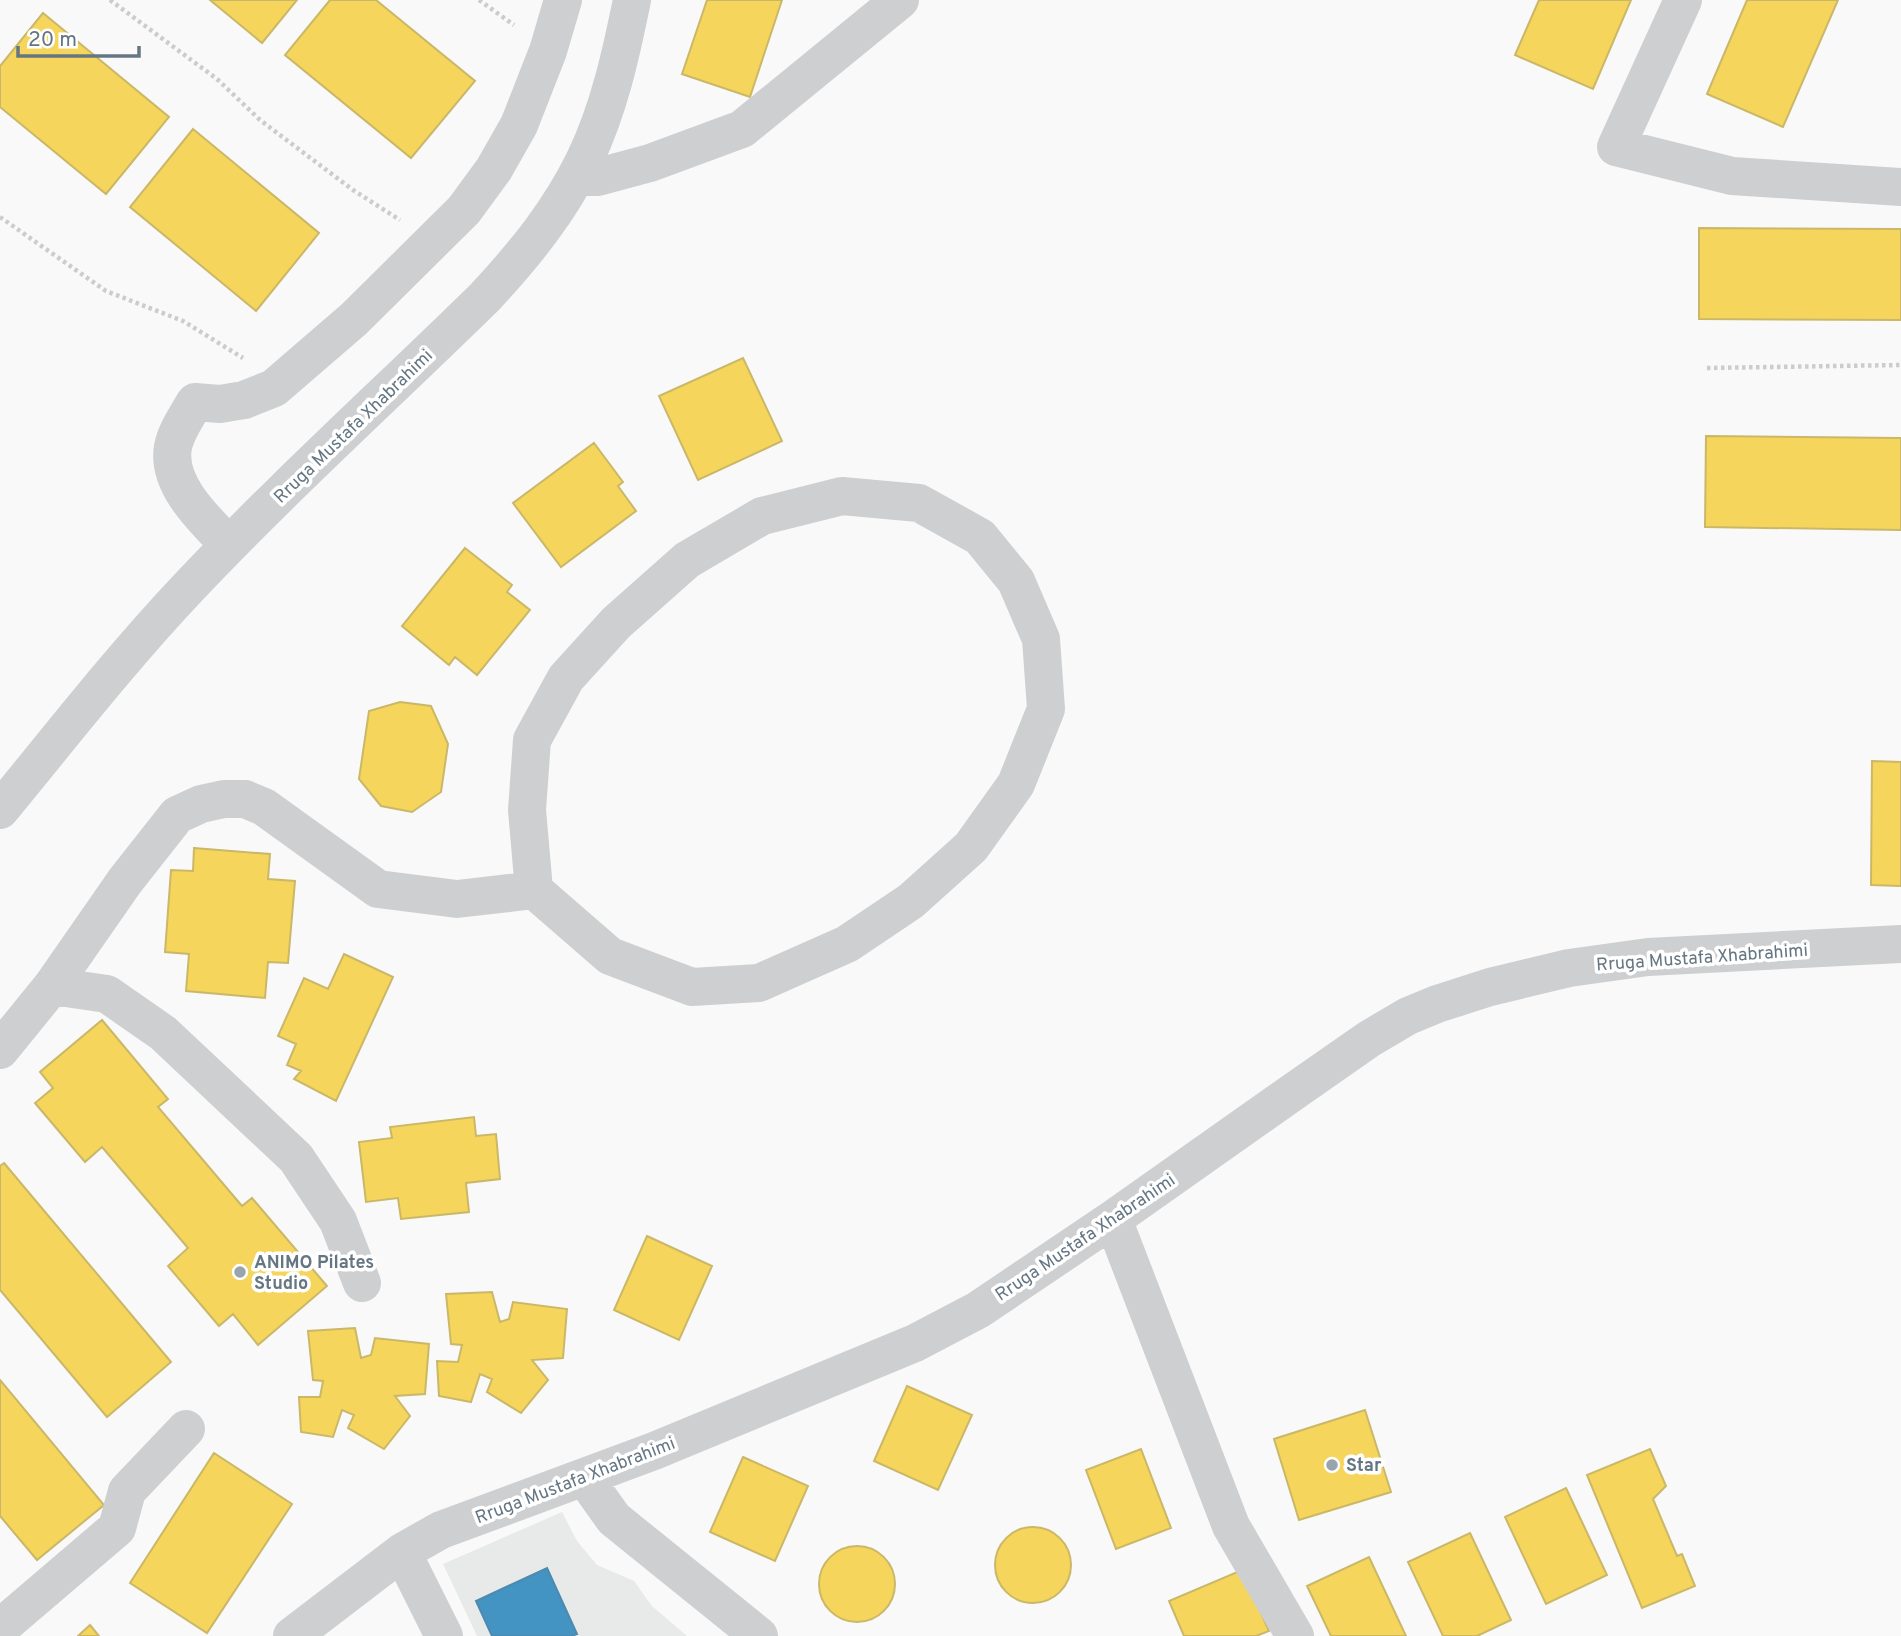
<svg xmlns="http://www.w3.org/2000/svg" width="1901" height="1636" font-family="Overpass,sans-serif">
<rect width="100%" height="100%" fill="#f9f9f9"/>
<path fill="#e8e9e9" d="M562 1512 577 1541 597 1565 634 1581 652 1606 687 1636H477L443 1564Z"/>
<path fill="#f6d55c" stroke="#cab868" stroke-width="2" d="M210 0H297L262 43Z
M330 0H376L475 81 411 158 285 55Z
M707 0H782L750 97 682 74Z
M1539 0H1631L1593 89 1515 55Z
M1747 0H1838L1783 127 1707 94Z
M43 13 169 117 106 194 0 107V66Z
M193 129 319 233 256 311 130 207Z
M1699 228 1901 229V320L1699 319Z
M743 358 782 441 698 480 659 396Z
M1706 436 1901 438V530L1705 527Z
M594 443 623 482 618 486 636 511 561 567 513 503Z
M465 548 512 585 507 592 530 610 477 675 455 657 449 665 402 626Z
M400 702 431 706 448 744 441 792 412 812 381 806 359 779 369 711Z
M1872 761 1901 762V886L1871 885Z
M194 848 270 854 268 879 295 881 288 963 268 962 265 998 186 991 189 954 165 952 171 870 193 871Z
M344 954 393 977 336 1101 294 1079 301 1071 287 1065 296 1044 278 1036 304 978 328 989Z
M102 1020 168 1099 158 1107 242 1206 252 1198 327 1286 258 1345 233 1314 219 1326 168 1266 188 1248 102 1147 85 1162 35 1103 53 1088 40 1072Z
M474 1117 476 1136 496 1134 500 1179 466 1183 469 1212 401 1219 398 1198 366 1202 359 1142 392 1138 390 1127Z
M4 1163 171 1362 107 1417 0 1290V1166Z
M647 1236 712 1266 679 1340 614 1310Z
M492 1292 500 1322 509 1319 513 1302 567 1309 563 1358 532 1360 548 1380 521 1413 487 1392 492 1379 480 1374 471 1402 439 1396 437 1361 458 1362 462 1345 451 1344 446 1294Z
M355 1328 361 1358 371 1355 375 1338 429 1344 425 1394 395 1396 410 1416 384 1449 348 1428 354 1415 342 1410 333 1437 301 1432 299 1397H320L323 1381 313 1380 308 1331Z
M0 1380 104 1505 37 1560 0 1516Z
M907 1386 972 1415 938 1490 874 1461Z
M1365 1410 1391 1492 1299 1520 1274 1439Z
M1141 1449 1171 1528 1116 1549 1086 1470Z
M1650 1449 1666 1486 1653 1499 1677 1556 1682 1554 1695 1586 1642 1608 1587 1475Z
M214 1453 292 1504 207 1633 130 1583Z
M743 1457 808 1486 775 1561 710 1532Z
M1566 1488 1607 1575 1546 1604 1505 1517Z
M995 1565a38 38 0 1 1 76 0a38 38 0 1 1-76 0Z
M1470 1533 1511 1620 1477 1636H1443L1408 1562Z
M819 1584a38 38 0 1 1 76 0a38 38 0 1 1-76 0Z
M1369 1557 1406 1636H1331L1307 1586Z
M1242 1570 1269 1631 1256 1636H1184L1169 1601Z
M90 1625 99 1636H78Z"/>
<path fill="#4393c3" stroke="#4d8ab0" stroke-width="2" d="M547 1568 577 1634 572 1636H492L476 1601Z"/>
<g fill="none" stroke-linecap="round" stroke-linejoin="round">
<path stroke="#cbcccd" stroke-width="4.5" stroke-dasharray="3.5 3.5" stroke-linecap="butt" d="M110 0 217 79 260 120 353 190 400 220
M479 0 514 25
M0 217 106 291 183 321 243 358
M1707 368 1901 365"/>
<path stroke="#cecfd0" stroke-width="38" d="M1683 0 1616 147 1732 176 1901 187
M576 177H598L650 163 742 129 900 0
M229 545C206 521 166 485 173 447 176 431 187 416 195 402L220 404 244 400 274 388 354 319 464 210 494 169 519 125 548 51 563 0
M0 810C61 736 120 660 185 591 281 489 385 395 485 297 524 255 560 211 585 159 609 109 621 54 632 0
M52 986 107 994 163 1033 296 1158 338 1221 362 1283
M0 1050 52 986 125 881 177 815 201 804 224 799H245L264 807 378 889 457 899 534 890 610 956 692 987 759 983 847 944 911 901 971 847 1016 784 1046 709 1041 639 1016 581 980 537 919 503 842 496 762 516 687 560 616 623 566 678 532 740 527 810 534 890
M1113 1219 1231 1526 1295 1636
M584 1477 614 1519 759 1636
M402 1552 444 1636
M0 1628 117 1528 127 1491 186 1429
M292 1636 402 1552 441 1530 654 1451 915 1343 978 1310 1113 1219 1293 1092 1369 1039 1408 1016 1437 1004 1490 987 1569 968 1648 957 1901 944"/>
</g>
<g fill="#99a4ac" stroke="#fff" stroke-width="2.5">
<circle cx="240" cy="1272" r="7"/>
<circle cx="1332" cy="1465" r="7"/>
</g>
<g text-anchor="middle" stroke-width="7" stroke-linejoin="round" paint-order="stroke">
<g font-size="18" fill="#657683" stroke="#fff">
<text transform="translate(353 426) rotate(-44)" y="6">Rruga Mustafa Xhabrahimi</text>
<text transform="translate(1702 957) rotate(-4)" y="6">Rruga Mustafa Xhabrahimi</text>
<text transform="translate(1085 1237) rotate(-34)" y="6">Rruga Mustafa Xhabrahimi</text>
<text transform="translate(575 1480) rotate(-21)" y="6">Rruga Mustafa Xhabrahimi</text>
</g>
<g font-size="18" font-weight="bold" fill="#657683" stroke="#fff" text-anchor="start">
<text x="254" y="1268">ANIMO Pilates<tspan x="254" dy="21">Studio</tspan></text>
<text x="1346" y="1471">Star</text>
</g>
</g>
<path d="M18 46v10h121v-10" fill="none" stroke="#657683" stroke-width="3.5"/>
<text x="28" y="46" font-size="21" fill="#657683" stroke="#ffffff" stroke-width="5" paint-order="stroke">20 m</text>
</svg>
